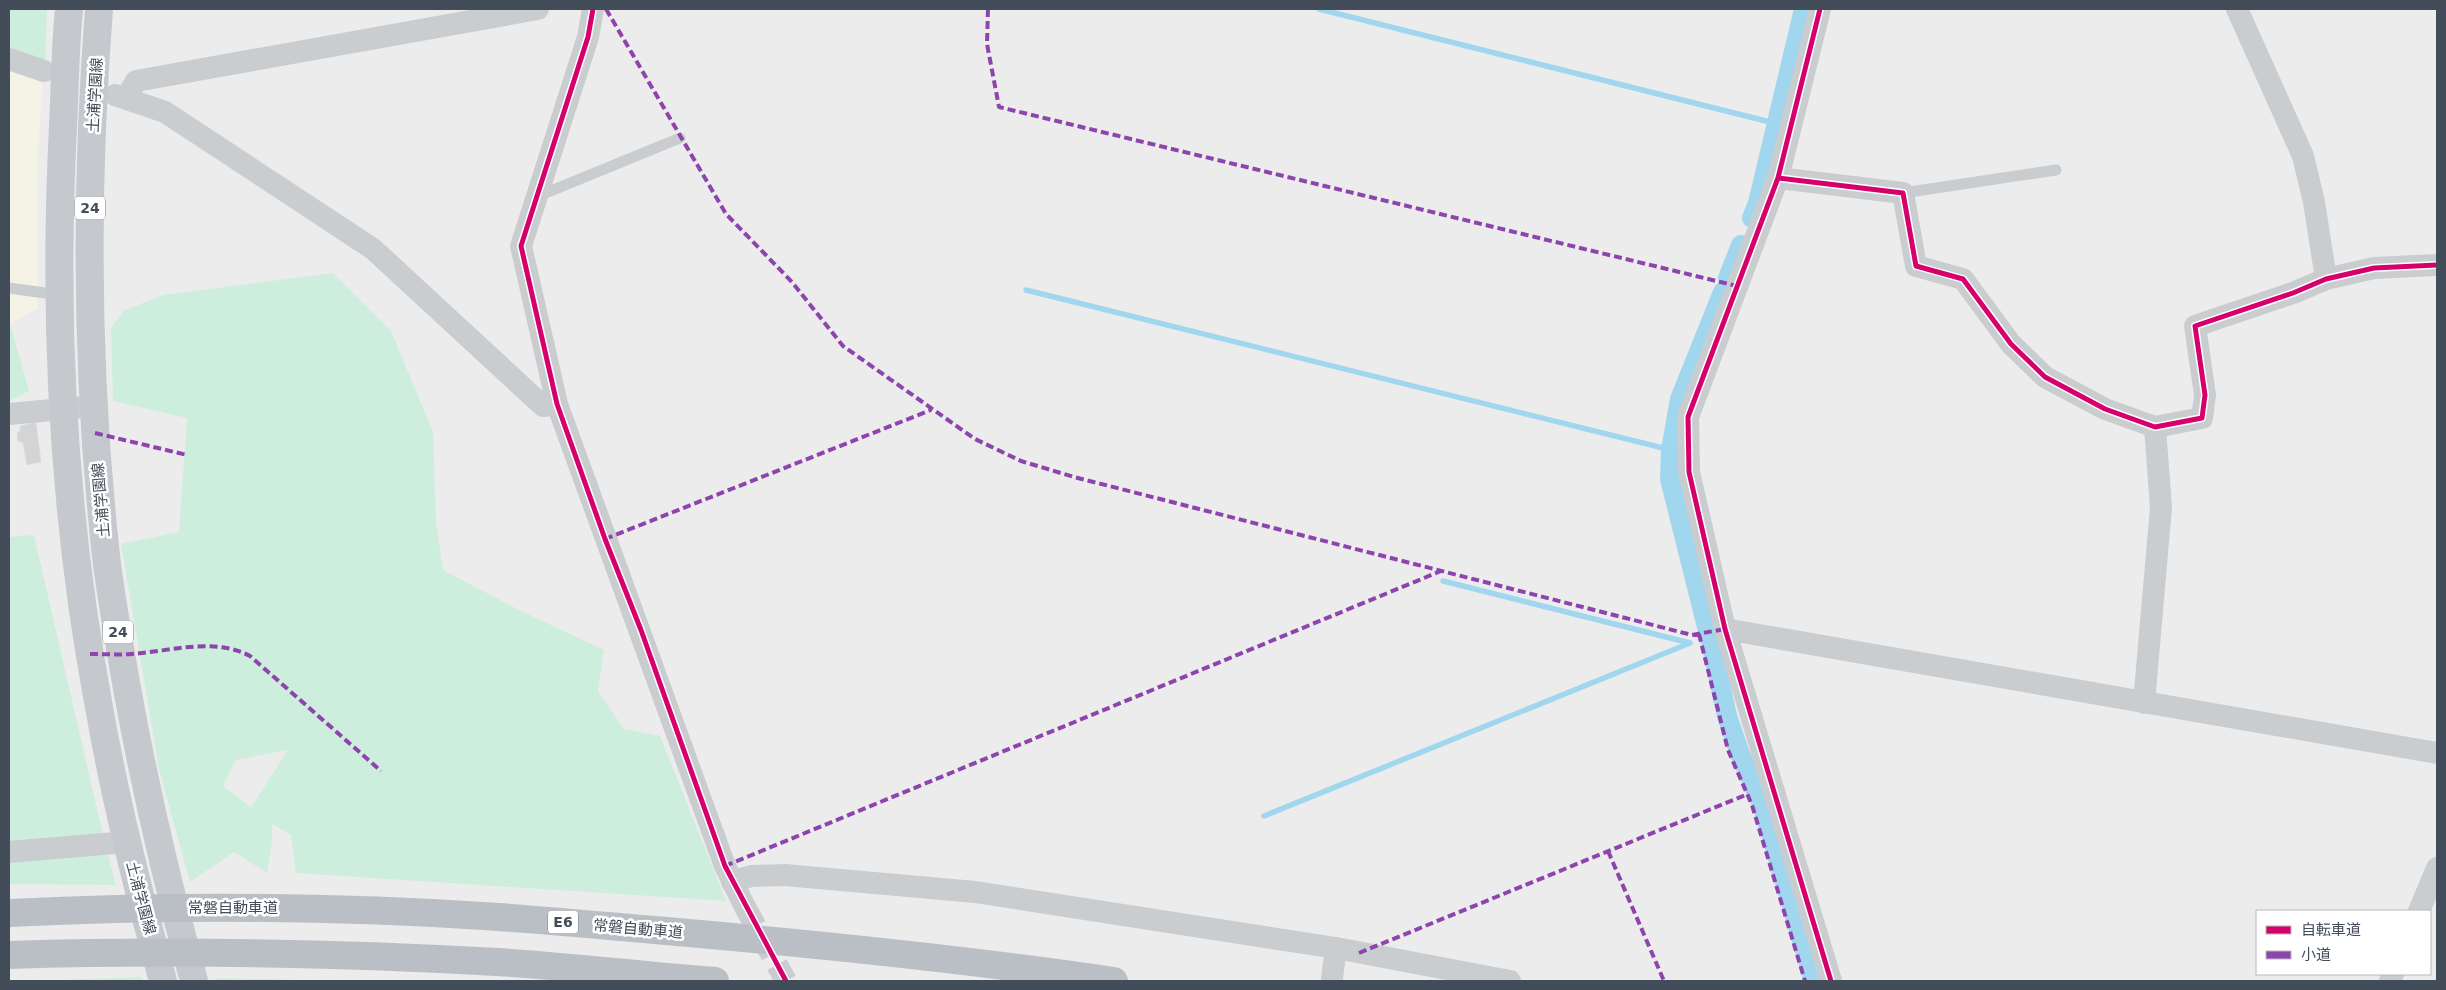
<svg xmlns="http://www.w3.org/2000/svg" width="2446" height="990" font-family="'DejaVu Sans','Noto Sans JP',sans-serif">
<rect width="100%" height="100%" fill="#edecec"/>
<path fill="#f5f2e6" d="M9 67 43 78 38 149V308L9 324Z"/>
<path fill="#ceeedd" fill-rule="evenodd" d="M9 9H47L45 63 9 47Z
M333 273 391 331 433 432 436 522 443 570 517 609 604 650 598 691 624 729 660 736 726 901 296 873 291 835 272 824V842L267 873 234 852 190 882 159 769 121 544 179 532 187 418 113 401 111 328 123 311 163 295ZM288 750 251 807 223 786 236 760Z
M10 323 29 391 9 401V324Z
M34 535 103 835 9 845V537Z
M107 852 116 885 9 884V858Z
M142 977 143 981H27Z
M215 978 352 981H215Z"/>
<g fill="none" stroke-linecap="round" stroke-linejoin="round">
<path stroke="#a1d7ee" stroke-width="5.5" d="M1319 9 1778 124
M1026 290 1671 450
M1443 581 1690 643
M1264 816 1690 643"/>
<path stroke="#a1d7ee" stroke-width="20" d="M1752 218 1758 203 1804 9
M1728 278 1741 245
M1707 627 1670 479 1671 450 1680 399 1723 292
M1710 638 1727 716 1740 754 1762 804 1814 981"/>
</g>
<path fill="#d4d4d7" stroke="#dededf" d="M36 422 41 462 27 465 23 443 18 441 17 432H20V426Z"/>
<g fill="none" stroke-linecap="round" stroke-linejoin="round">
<path stroke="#cbcccf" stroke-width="22" stroke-dasharray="22 11" stroke-linecap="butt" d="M745 907 786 981"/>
<path stroke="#cacdd0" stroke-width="11" d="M1903 193 2056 170
M536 197 680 138
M9 288 45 293 59 292"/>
<path stroke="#cacdd0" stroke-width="22" d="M593 9 588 37 521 246 557 404 725 866 745 907
M1820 9 1778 178 1688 417 1689 472 1725 629 1831 981
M2237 9 2303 156 2314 202 2326 279
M9 59 44 71
M115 95 165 112 373 249 543 406 557 404
M126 98 136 81 538 9
M1778 178 1903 193 1916 266 1963 279 2011 344 2045 377 2105 409 2155 427 2202 418 2205 395 2195 326 2293 293 2326 279 2374 268 2437 265
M9 414 94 406
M1725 629 2437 753
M2144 703 2161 507 2155 427
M9 852 127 842
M732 882 751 876 785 875 975 892 1336 948 1510 981
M2419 911 2437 868
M1332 978 1336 948
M2390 981 2393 974"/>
<path stroke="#c5c8cd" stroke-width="28" d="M69 9C65 48 65 88 63 127 53 321 63 516 99 707 115 800 138 891 163 981
M99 9C85 191 86 374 106 556 111 598 119 641 126 683 144 784 167 882 194 981"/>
<path stroke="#babec5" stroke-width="28" d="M9 913C172 905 336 906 499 917 554 921 610 926 666 931 816 944 965 959 1114 981
M9 955C172 950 334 953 497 962 569 966 642 976 715 981"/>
<path stroke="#8e44ad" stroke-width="4" stroke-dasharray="8 4" stroke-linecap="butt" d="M606 9 726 214 792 282 843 346 975 439 1021 461 1074 477 1692 635 1725 629
M988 9 987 44 999 107 1737 286
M95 433 187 455
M605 539 931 410
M1699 634 1728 750 1752 805 1805 981
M90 654C104 654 118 655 132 654 172 651 214 637 250 656L381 771
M1608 851 1664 981
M725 866 1441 571
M1359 953 1748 794"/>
<g stroke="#fff" stroke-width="8">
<path id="cycleway" d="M593 9 588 37 521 246 557 404 605 539 641 630 725 866 786 981
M1820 9 1778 178 1688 417 1689 472 1725 629 1831 981
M1778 178 1903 193 1916 266 1963 279 2011 344 2045 377 2105 409 2155 427 2202 418 2205 395 2195 326 2293 293 2326 279 2374 268 2437 265"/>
</g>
<use href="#cycleway" stroke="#d6006c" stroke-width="5"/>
</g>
<g text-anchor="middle" stroke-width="5" stroke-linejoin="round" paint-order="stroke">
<g fill="#fff" stroke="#7b828b" stroke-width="1">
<rect x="75" y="196.5" width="30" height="23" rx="4"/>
<rect x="103" y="620.5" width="30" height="23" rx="4"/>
<rect x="548" y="910.5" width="30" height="23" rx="4"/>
</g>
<g font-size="14" font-weight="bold" fill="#434d59">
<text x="90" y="213">24</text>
<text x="118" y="637">24</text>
<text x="563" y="927">E6</text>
</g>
<g font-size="15" fill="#434d59" stroke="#fff">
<text transform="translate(95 95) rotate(-87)" y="5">土浦学園線</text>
<text transform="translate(101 500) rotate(-95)" y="5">土浦学園線</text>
<text transform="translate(141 898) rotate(75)" y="5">土浦学園線</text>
<text x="233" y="913">常磐自動車道</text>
<text transform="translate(638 929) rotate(5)" y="5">常磐自動車道</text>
</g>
</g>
<rect width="2446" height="990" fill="none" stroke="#434d59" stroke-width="20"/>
<rect x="2256" y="910" width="175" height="65" fill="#ffffff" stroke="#b4b8bd"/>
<rect x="2266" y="926" width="25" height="8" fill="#d6006c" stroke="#b4b8bd"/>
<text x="2301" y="935" font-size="15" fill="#434d59">自転車道</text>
<rect x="2266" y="951" width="25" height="8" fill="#8e44ad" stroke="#b4b8bd"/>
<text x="2301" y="960" font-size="15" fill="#434d59">小道</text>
</svg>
